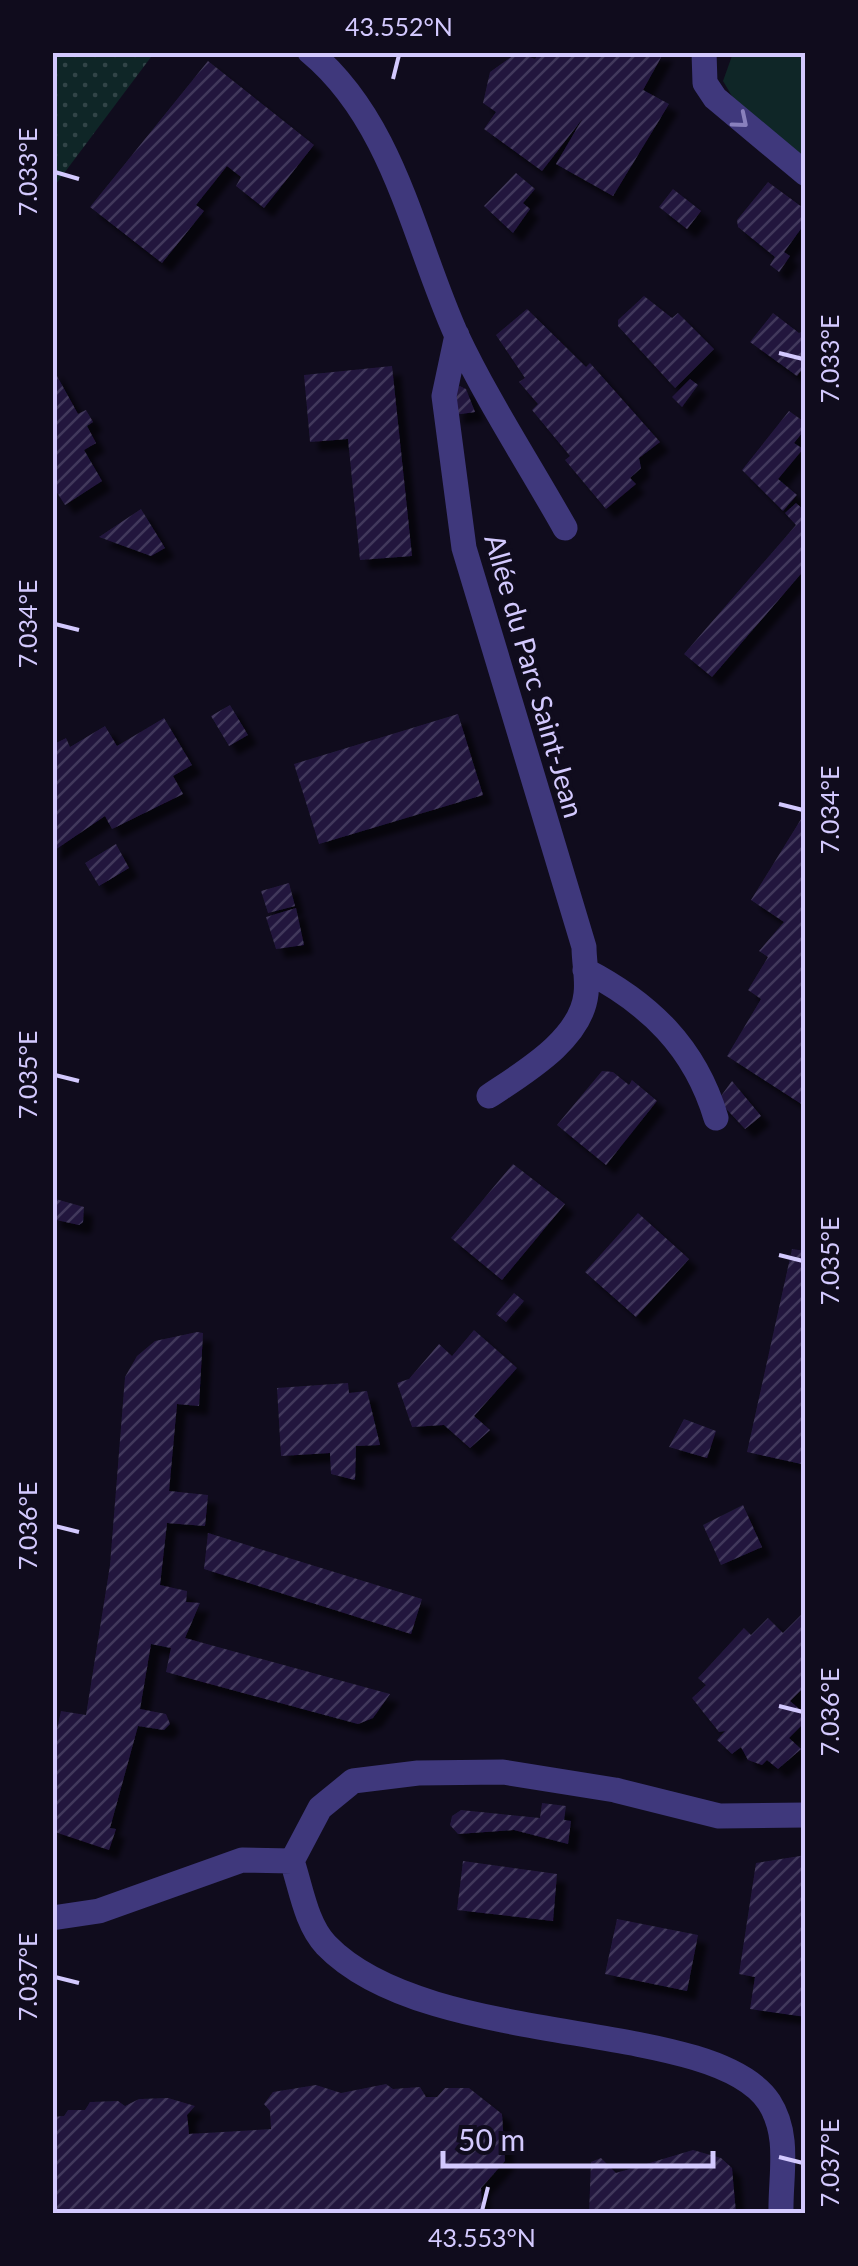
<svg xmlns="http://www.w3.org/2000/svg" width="858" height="2266" font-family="Lato,sans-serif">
<defs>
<pattern id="park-dots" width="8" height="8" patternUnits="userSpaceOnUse" patternTransform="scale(2.5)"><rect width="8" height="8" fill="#0f2627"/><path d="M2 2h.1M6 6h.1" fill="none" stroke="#314447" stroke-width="1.8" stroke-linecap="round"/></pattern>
<pattern id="building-hatch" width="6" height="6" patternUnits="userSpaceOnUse" patternTransform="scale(2.5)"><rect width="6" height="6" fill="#23193e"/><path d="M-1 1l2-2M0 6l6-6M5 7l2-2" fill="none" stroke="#42395b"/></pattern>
<filter id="shadow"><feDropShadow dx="9" dy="9" stdDeviation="2.5" flood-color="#0009"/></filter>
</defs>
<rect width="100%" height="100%" fill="#100c1d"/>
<path fill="url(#park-dots)" d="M53 52 154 53 53 188 52 53Z"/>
<path fill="#0f2627" d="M733 53H805V160L736 103 723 81Z"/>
<path fill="url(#building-hatch)" filter="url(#shadow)" d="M518 52 535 59 540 52H664L643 90 669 104 613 196 556 164 583 118 542 171 484 129 496 112 483 103 490 72Z
M208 61 314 145 264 208 236 186 241 177 227 166 196 205 204 211 162 263 90 207Z
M516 173 535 189 523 203 530 209 513 233 484 206Z
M768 182 806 210V222L784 252 790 256 779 272 770 265 775 257 738 227 737 220Z
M673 189 701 211 687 229 659 207Z
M644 296 672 318 678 313 714 349 675 388 618 326V320Z
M527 309 586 367 590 363 660 442 639 458 641 468 630 478 636 484 606 509 565 460 570 456 532 410 538 404 519 382 525 378 496 335Z
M773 313 799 333 806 330V364L797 376 750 342Z
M392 366 412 556 360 560 348 439 310 442 304 375Z
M52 367 78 414 86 410 93 422 87 426 96 443 84 450 102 481 65 505 52 485Z
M690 379 698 385 682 407 672 397Z
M460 386 466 389 475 412 454 415 456 388Z
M789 411 806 423V428L794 443 803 449 778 479 797 495 783 511 742 470Z
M796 503 806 512 801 529 806 534V568L712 677 684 654 796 525 785 513Z
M141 509 165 548 151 556 99 537Z
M230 705 248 735 229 746 211 716Z
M458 714 483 795 319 844 294 764Z
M164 718 192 765 173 776 183 794 112 829 105 816 52 852V745L66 738 70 747 105 726 117 746Z
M806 811V1107L727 1056 761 999 748 990 768 957 759 951 784 922 751 900Z
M116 844 129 868 99 886 85 863Z
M289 883 295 906 268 913 261 891Z
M296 908 304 945 276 949 266 917Z
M602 1071 613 1072 629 1085 632 1080 657 1101 606 1165 557 1125Z
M732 1081 761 1116 745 1129 718 1100Z
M513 1164 565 1204 502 1280 451 1238Z
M52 1198 84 1207 83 1222 79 1225 52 1219Z
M638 1213 689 1259 636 1317 585 1272Z
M792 1249 806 1251V1465L747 1452Z
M514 1293 524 1301 506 1322 496 1314Z
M474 1330 517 1368 474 1416 490 1430 470 1448 444 1425 412 1427 397 1383 409 1379 439 1344 452 1356Z
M197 1332 203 1333 199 1406 177 1404 169 1491 208 1495 205 1526 167 1523 160 1585 187 1591 186 1602 200 1603 185 1638 390 1694 373 1718 358 1724 166 1672 171 1648 151 1644 140 1709 166 1714 170 1724 164 1730 138 1726 110 1828 116 1829 109 1850 52 1831V1750L61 1711 86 1715 110 1565 125 1377 137 1356 155 1341Z
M348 1383 349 1393 367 1391 380 1445 356 1446 355 1480 331 1474 330 1453 281 1456 277 1388Z
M684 1419 716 1431 707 1458 669 1447Z
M743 1505 762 1547 721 1565 703 1525Z
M208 1533 422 1599 411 1634 204 1569Z
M806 1610V1685L790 1701 806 1715V1721L789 1738 801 1749 778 1769 767 1760 762 1765 748 1760 741 1747 732 1754 717 1740 725 1731 719 1732 692 1698 706 1685 698 1678 744 1628 751 1635 768 1618 783 1633Z
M542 1803 566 1806 564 1820 571 1821 568 1844 514 1830 458 1834 450 1825 452 1816 461 1810 540 1818Z
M806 1855V2017L750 2009 755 1977 739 1974 756 1863Z
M463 1861 557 1874 553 1921 457 1910Z
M617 1919 698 1935 687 1991 605 1974Z
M386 2084 393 2089 420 2087 426 2097H437L445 2088H469L502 2114 505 2161 481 2188 482 2210 52 2214V2117L64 2116 68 2110H85L90 2102 118 2101 125 2106 139 2099 168 2098 195 2106 187 2115 189 2134 271 2129 270 2111 264 2104 273 2092 316 2085 341 2093Z
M693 2150 721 2158 732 2168 736 2214H589L591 2162 601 2158 616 2173Z"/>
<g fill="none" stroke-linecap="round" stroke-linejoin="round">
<path stroke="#3f387c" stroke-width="25" d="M310 52C394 122 413 238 456 334 487 400 529 464 565 528
M704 52 705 83 715 98 806 174
M457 335 444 396 464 548 584 947C584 962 588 979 586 994 581 1040 523 1073 489 1096
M585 970C649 1003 695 1047 716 1118
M52 1918 99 1911 242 1860 292 1861
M781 2214C780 2176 791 2136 769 2102 713 2017 428 2051 326 1945 306 1924 301 1888 292 1861L320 1808 353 1781 418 1773 503 1772 615 1790 719 1816 806 1815"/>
</g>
<defs><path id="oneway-chevron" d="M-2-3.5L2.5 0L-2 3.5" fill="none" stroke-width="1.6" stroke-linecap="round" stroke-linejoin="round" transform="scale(2.5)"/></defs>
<use stroke="#8980bd" href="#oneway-chevron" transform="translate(741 121) rotate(40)"/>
<path fill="none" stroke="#d3c9fe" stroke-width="4" d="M393 79 399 55M55 172 79 179M779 353 803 359M55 624 79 630M779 804 803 810M55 1075 79 1081M779 1255 803 1261M55 1526 79 1532M779 1706 803 1712M55 1977 79 1983M779 2157 803 2163M482 2211 488 2187"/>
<g text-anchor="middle" stroke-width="8" stroke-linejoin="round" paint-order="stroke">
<g font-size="28" fill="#d3c9fe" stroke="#100c1d">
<text transform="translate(534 676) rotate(74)" y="10">Allée du Parc Saint-Jean</text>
</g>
</g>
<rect width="858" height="2266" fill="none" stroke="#100c1d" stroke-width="110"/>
<path d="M443 2151v15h270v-15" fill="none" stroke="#d3c9fe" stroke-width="5"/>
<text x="458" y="2151" font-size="30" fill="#d3c9fe" stroke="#100c1d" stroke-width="8" paint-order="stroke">50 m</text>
<rect x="55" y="55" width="748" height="2156" fill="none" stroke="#d3c9fe" stroke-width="4"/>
<g font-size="25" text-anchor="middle" fill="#d3c9fe">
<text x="399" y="36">43.552°N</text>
<text transform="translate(28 172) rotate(-90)" y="9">7.033°E</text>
<text transform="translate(830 359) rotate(-90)" y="9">7.033°E</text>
<text transform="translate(28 624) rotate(-90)" y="9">7.034°E</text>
<text transform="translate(830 810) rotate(-90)" y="9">7.034°E</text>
<text transform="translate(28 1075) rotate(-90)" y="9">7.035°E</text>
<text transform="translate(830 1261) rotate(-90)" y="9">7.035°E</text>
<text transform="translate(28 1526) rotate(-90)" y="9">7.036°E</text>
<text transform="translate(830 1712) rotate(-90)" y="9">7.036°E</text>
<text transform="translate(28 1977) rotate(-90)" y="9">7.037°E</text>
<text transform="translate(830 2163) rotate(-90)" y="9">7.037°E</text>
<text x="482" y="2247">43.553°N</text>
</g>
</svg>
